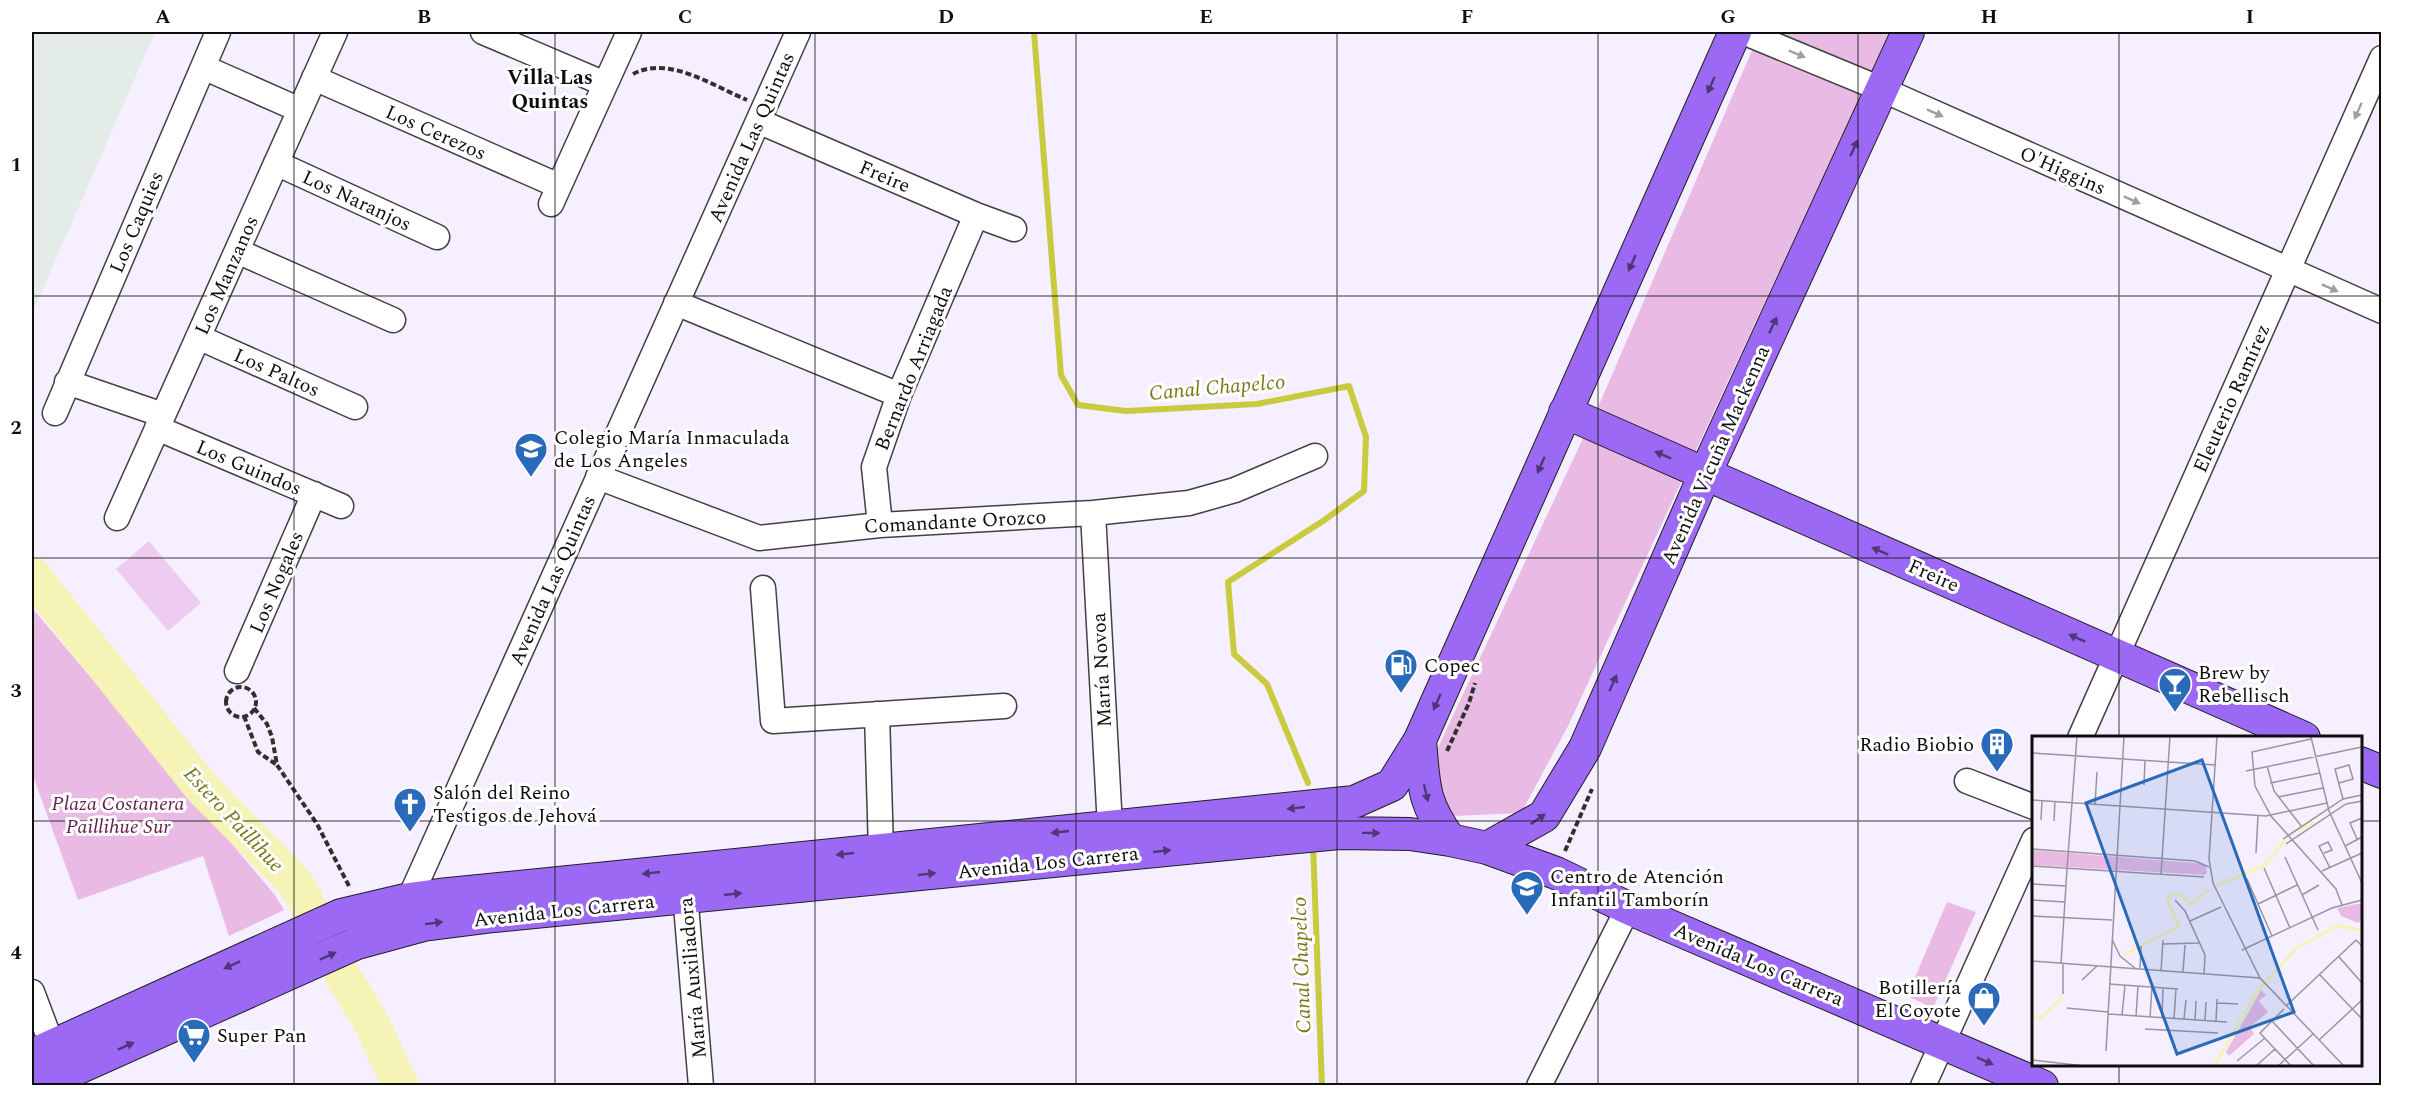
<svg xmlns="http://www.w3.org/2000/svg" width="2413" height="1117" font-family="Spectral,serif">
<rect width="100%" height="100%" fill="#f6efff"/>
<path fill="#e3ece7" d="M32 32H155L32 314Z"/>
<path fill="#e8bae4" d="M1760 32H1890L1568 726 1521 813 1454 816 1430 789 1434 756 1602 398Z
M32 608 275 895 284 910 229 936 203 856 78 900 32 773Z
M1947 902 1976 912 1933 1008 1907 996Z"/>
<path fill="#eecbf0" d="M149 541 201 603 168 631 116 569Z"/>
<g fill="none" stroke-linecap="round" stroke-linejoin="round">
<path stroke="#c9ca3e" stroke-width="6" d="M1034 32 1061 375 1078 405 1126 411 1257 404 1349 386 1366 437 1364 491 1323 521 1228 582 1234 654 1267 684 1308 783
M1313 844 1322 1086"/>
<path stroke="#f5f3b5" stroke-width="36" d="M32 575 202 788 291 878 301 892 342 975 370 1020 401 1086"/>
<g stroke="#414141" stroke-width="27">
<path id="minor" d="M483 32 605 84
M1743 32 1881 89 2382 311
M203 67 300 110
M314 78 559 186
M758 121 976 215 1014 229
M276 163 437 237
M551 204 629 32
M237 251 393 320
M676 303 899 395
M198 337 355 407
M67 382 163 415
M55 413 218 32
M157 428 341 506
M598 477 759 538 880 525 1093 513 1189 503 1235 490 1315 456
M1093 513 1110 827
M117 518 335 32
M880 525 874 467 899 395 976 215
M763 588 773 721 1004 706
M237 671 314 494
M877 714 881 850
M2080 738 2382 58
M1967 781 2034 807
M684 881 701 1086
M404 911 798 32
M32 992 52 1045
M1539 1086 1628 908
M1923 1086 2034 840"/>
</g>
<g stroke="#1f1f1f" stroke-width="34">
<path id="major" d="M1565 412 2304 738
M2360 763 2382 772
M1450 840C1422 801 1424 786 1420 740L1735 32
M1487 848 1544 816 1585 748 1705 474 1908 32
M32 1055 341 915 409 899 439 895 1354 802 1392 785 1420 740
M38 1086 357 943 423 925 494 916 1339 833 1410 834 1450 840 1487 848 1556 873 1628 908 2042 1086"/>
</g>
<path stroke="#303030" stroke-width="4" stroke-dasharray="6 3" stroke-linecap="butt" d="M633 74C669 55 713 86 747 100
M226 702a15 15 0 1 1 30 0a15 15 0 1 1-30 0Z
M254 708 267 724 272 737 277 765 317 824 350 888
M244 716 258 752 277 765
M1447 751 1469 703 1475 683
M1565 851 1592 789"/>
<use href="#minor" stroke="#fff" stroke-width="24"/>
<use href="#major" stroke="#9c69f5" stroke-width="32"/>
</g>
<defs><path id="oneway-solid" d="M-6-.8H1V-3.2L6.5 0L1 3.2V.8H-6Z" transform="scale(1.5)"/></defs>
<g fill="#9f9f9f">
<use href="#oneway-solid" transform="translate(1797 54) rotate(23)"/>
<use href="#oneway-solid" transform="translate(2358 111) rotate(114)"/>
<use href="#oneway-solid" transform="translate(1935 113) rotate(24)"/>
<use href="#oneway-solid" transform="translate(2132 200) rotate(24)"/>
<use href="#oneway-solid" transform="translate(2330 288) rotate(24)"/>
</g>
<g fill="#4e3776">
<use href="#oneway-solid" transform="translate(1711 85) rotate(114)"/>
<use href="#oneway-solid" transform="translate(1854 148) rotate(-65)"/>
<use href="#oneway-solid" transform="translate(1632 263) rotate(114)"/>
<use href="#oneway-solid" transform="translate(1773 325) rotate(-65)"/>
<use href="#oneway-solid" transform="translate(1663 455) rotate(-156)"/>
<use href="#oneway-solid" transform="translate(1541 465) rotate(114)"/>
<use href="#oneway-solid" transform="translate(1880 551) rotate(-156)"/>
<use href="#oneway-solid" transform="translate(2077 638) rotate(-156)"/>
<use href="#oneway-solid" transform="translate(1613 683) rotate(-66)"/>
<use href="#oneway-solid" transform="translate(1437 702) rotate(114)"/>
<use href="#oneway-solid" transform="translate(1426 793) rotate(77)"/>
<use href="#oneway-solid" transform="translate(1296 808) rotate(174)"/>
<use href="#oneway-solid" transform="translate(1538 819) rotate(-35)"/>
<use href="#oneway-solid" transform="translate(1060 832) rotate(174)"/>
<use href="#oneway-solid" transform="translate(1371 833) rotate(1)"/>
<use href="#oneway-solid" transform="translate(1162 851) rotate(-6)"/>
<use href="#oneway-solid" transform="translate(845 854) rotate(174)"/>
<use href="#oneway-solid" transform="translate(651 873) rotate(174)"/>
<use href="#oneway-solid" transform="translate(927 874) rotate(-6)"/>
<use href="#oneway-solid" transform="translate(733 894) rotate(-6)"/>
<use href="#oneway-solid" transform="translate(434 923) rotate(-7)"/>
<use href="#oneway-solid" transform="translate(328 956) rotate(-24)"/>
<use href="#oneway-solid" transform="translate(232 965) rotate(156)"/>
<use href="#oneway-solid" transform="translate(126 1046) rotate(-24)"/>
<use href="#oneway-solid" transform="translate(1985 1061) rotate(24)"/>
</g>
<path fill="none" stroke="#0e0e0e" stroke-width="1.5" stroke-opacity="0.55" d="M294 32V1086M555 32V1086M815 32V1086M1076 32V1086M1337 32V1086M1598 32V1086M1858 32V1086M2119 32V738M32 296H2382M32 558H2382M32 821H2034M2360 821H2382M2119 1064V1086"/>
<defs>
<g id="school-pin" transform="scale(1.725)"><path d="M0 17L-7.5 6A9.5 9.5 0 1 1 7.5 6Z" fill="#296abb" stroke="#fff"/><path d="M0-5L7-2L0 1L-7-2ZM-4 1L0 2.5L4 1V4Q0 6-4 4Z" fill="#fff"/></g>
<g id="fuel-pin" transform="scale(1.725)"><path d="M0 17L-7.5 6A9.5 9.5 0 1 1 7.5 6Z" fill="#296abb" stroke="#fff"/><path d="M-5.5-6h7V0h2V4h1.3V-2.5L3-4.5l.8-.8L6-3V5H2.5V1h-1V6h-7ZM-4.2-4.7v3.2H.2V-4.7Z" fill="#fff"/></g>
<g id="bar-pin" transform="scale(1.725)"><path d="M0 17L-7.5 6A9.5 9.5 0 1 1 7.5 6Z" fill="#296abb" stroke="#fff"/><path d="M-6-5H6L.8 .8V4.5H3.5V6h-7V4.5H-.8V.8Z" fill="#fff"/></g>
<g id="building-pin" transform="scale(1.725)"><path d="M0 17L-7.5 6A9.5 9.5 0 1 1 7.5 6Z" fill="#296abb" stroke="#fff"/><path d="M-4-6H4V6H1V3H-1V6H-4ZM-2.5-4.3h1.7v1.8h-1.7ZM.8-4.3h1.7v1.8H.8ZM-2.5-1h1.7V.8h-1.7ZM.8-1h1.7V.8H.8Z" fill="#fff"/></g>
<g id="church-pin" transform="scale(1.725)"><path d="M0 17L-7.5 6A9.5 9.5 0 1 1 7.5 6Z" fill="#296abb" stroke="#fff"/><path d="M-1.2-6h2.4v3.5h3.3v2.4h-3.3V6h-2.4V-.1h-3.3v-2.4h3.3Z" fill="#fff"/></g>
<g id="shop-pin" transform="scale(1.725)"><path d="M0 17L-7.5 6A9.5 9.5 0 1 1 7.5 6Z" fill="#296abb" stroke="#fff"/><path d="M-5-2.5h2.3a2.7 3.5 0 0 1 5.4 0H5L5.5 6h-11ZM-1.5-2.5h3a1.5 2.3 0 0 0-3 0Z" fill="#fff"/></g>
<g id="supermarket-pin" transform="scale(1.725)"><path d="M0 17L-7.5 6A9.5 9.5 0 1 1 7.5 6Z" fill="#296abb" stroke="#fff"/><path d="M-6-5.5h2.5l.6 2H6L4.5 2H-2.5L-4.4-4H-6ZM-1.5 3.2a1.3 1.3 0 1 0 .1 0ZM3 3.2a1.3 1.3 0 1 0 .1 0Z" fill="#fff"/></g>
</defs>
<g fill-rule="evenodd">
<use href="#school-pin" x="531" y="449"/>
<use href="#fuel-pin" x="1401" y="665"/>
<use href="#bar-pin" x="2175" y="684"/>
<use href="#building-pin" x="1997" y="744"/>
<use href="#church-pin" x="410" y="804"/>
<use href="#school-pin" x="1527" y="887"/>
<use href="#shop-pin" x="1984" y="998"/>
<use href="#supermarket-pin" x="194" y="1035"/>
</g>
<g text-anchor="middle" stroke-width="6" stroke-linejoin="round" paint-order="stroke">
<g font-size="20" fill="#0e0e0e" stroke="#fff">
<text transform="translate(436 132) rotate(24)" y="7">Los Cerezos</text>
<text transform="translate(751 137) rotate(-66)" y="7">Avenida Las Quintas</text>
<text transform="translate(2063 170) rotate(24)" y="7">O'Higgins</text>
<text transform="translate(885 176) rotate(23)" y="7">Freire</text>
<text transform="translate(357 200) rotate(25)" y="7">Los Naranjos</text>
<text transform="translate(136 222) rotate(-67)" y="7">Los Caquies</text>
<text transform="translate(226 275) rotate(-66)" y="7">Los Manzanos</text>
<text transform="translate(913 368) rotate(-68)" y="7">Bernardo Arriagada</text>
<text transform="translate(277 372) rotate(24)" y="7">Los Paltos</text>
<text transform="translate(2231 398) rotate(-66)" y="7">Eleuterio Ramírez</text>
<text transform="translate(1715 455) rotate(-66)" y="7">Avenida Vicuña Mackenna</text>
<text transform="translate(249 467) rotate(23)" y="7">Los Guindos</text>
<text transform="translate(955 521) rotate(-3)" y="7">Comandante Orozco</text>
<text transform="translate(1934 575) rotate(24)" y="7">Freire</text>
<text transform="translate(552 580) rotate(-66)" y="7">Avenida Las Quintas</text>
<text transform="translate(276 582) rotate(-67)" y="7">Los Nogales</text>
<text transform="translate(1101 670) rotate(-93)" y="7">María Novoa</text>
<text transform="translate(1048 862) rotate(-6)" y="7">Avenida Los Carrera</text>
<text transform="translate(564 910) rotate(-6)" y="7">Avenida Los Carrera</text>
<text transform="translate(1759 964) rotate(23)" y="7">Avenida Los Carrera</text>
<text transform="translate(692 978) rotate(-95)" y="7">María Auxiliadora</text>
</g>
<g font-size="20" fill="#0e0e0e" stroke="#fff" text-anchor="start">
<text x="554" y="444">Colegio María Inmaculada<tspan x="554" dy="23">de Los Ángeles</tspan></text>
<text x="1424" y="672">Copec</text>
<text x="2198" y="679">Brew by<tspan x="2198" dy="23">Rebellisch</tspan></text>
<text x="1974" y="751" text-anchor="end">Radio Biobio</text>
<text x="433" y="799">Salón del Reino<tspan x="433" dy="23">Testigos de Jehová</tspan></text>
<text x="1550" y="883">Centro de Atención<tspan x="1550" dy="23">Infantil Tamborín</tspan></text>
<text x="1961" y="994" text-anchor="end">Botillería<tspan x="1961" dy="23">El Coyote</tspan></text>
<text x="217" y="1042">Super Pan</text>
</g>
<g font-size="20" font-style="italic" fill="#642049" stroke="#fff">
<text x="118" y="810">Plaza Costanera<tspan x="118" dy="23">Paillihue Sur</tspan></text>
</g>
<g font-size="21" font-weight="bold" fill="#0e0e0e" stroke="#fff">
<text x="550" y="84">Villa Las<tspan x="550" dy="24">Quintas</tspan></text>
</g>
<g font-size="21" font-style="italic" fill="#767a18" stroke="#fff">
<text transform="translate(1217 387) rotate(-5)" y="7">Canal Chapelco</text>
<text transform="translate(234 819) rotate(47)" y="7">Estero Paillihue</text>
<text transform="translate(1301 965) rotate(-92)" y="7">Canal Chapelco</text>
</g>
</g>
<g transform="translate(2032 736)">
<rect width="330" height="330" fill="#f6efff"/>
<path d="M0 114 163 127 173 129 175 136 173 139 0 129ZM330 167V184L326 187 309 180 305 172ZM229 254 234 259 227 265 236 276 218 291 222 298 197 320 194 316Z" fill="#e8bae4"/>
<path fill="none" stroke="#f5f3b5" stroke-width="3" d="M266 95 283 86M185 149 232 130 254 103M92 219 147 190 135 163 139 159 145 157 160 168 177 153M0 281 7 283 31 261M182 330 227 253 266 211 305 190 330 194"/>
<path fill="none" stroke="#99959f" stroke-width="1.5" d="M185 0 177 123 181 147 228 242 312 330M279 1 297 75 330 147M279 3 220 16 223 50 239 80 304 153 310 169M0 17 137 26M137 26 183 29M235 30 242 55 270 91M214 35 330 11M238 47 288 37M307 47 321 43 317 29 303 33 311 63M112 49 113 24M246 61 291 52M0 64 234 80 295 67M63 68 65 36M9 84 10 64M22 85 23 65M251 103 311 63 330 59M325 103 318 87 330 82M254 108 314 68 330 65M313 110 330 101M0 113 163 125 177 131M224 117 226 80M292 117 300 114 296 106 287 110 298 132M253 121 286 194M0 130 172 141M232 132 258 192M35 133 45 0M290 135 330 117M129 139 138 0M215 143 240 200M0 148 34 150M270 159 287 149M0 164 33 166M143 164 153 175 173 219 172 238M226 168 265 149M0 180 80 184M158 185 189 171M80 203 88 220 103 232M131 208 167 207M210 214 300 172 330 164M307 221 330 247M0 225 228 242M29 227 35 133M108 233 109 210M129 235 131 204M151 236 153 209M288 239 330 283M50 244 65 230M77 248 146 253M31 258V227M185 267 206 268M254 270 324 204 330 210M35 272 76 276M252 273 228 297 259 330M76 278 195 286M90 279 93 249M104 280 106 250M118 281 120 251M130 281 131 252M142 282 144 253M152 283 154 264M163 284 164 265M239 284 282 330M173 285 174 266M184 285 185 263M113 293 186 297M287 304 330 264M74 315 92 0M0 324 53 330M205 325 233 302M224 330 243 313M246 330 281 298"/>
<path fill="#296abb" fill-opacity="0.15" stroke="#296abb" stroke-width="3" d="M170 24 262 276 145 318 54 67Z"/>
<rect width="330" height="330" fill="none" stroke="#0e0e0e" stroke-width="3"/>
</g>
<rect width="2413" height="1117" fill="none" stroke="#ffffff" stroke-width="66"/>
<rect x="33" y="33" width="2347" height="1051" fill="none" stroke="#0e0e0e" stroke-width="2"/>
<g font-size="20" text-anchor="middle" font-weight="bold" fill="#0e0e0e">
<text x="163" y="23">A</text>
<text x="424" y="23">B</text>
<text x="685" y="23">C</text>
<text x="946" y="23">D</text>
<text x="1206" y="23">E</text>
<text x="1467" y="23">F</text>
<text x="1728" y="23">G</text>
<text x="1989" y="23">H</text>
<text x="2250" y="23">I</text>
<text x="16" y="171">1</text>
<text x="16" y="434">2</text>
<text x="16" y="697">3</text>
<text x="16" y="959">4</text>
</g>
</svg>
